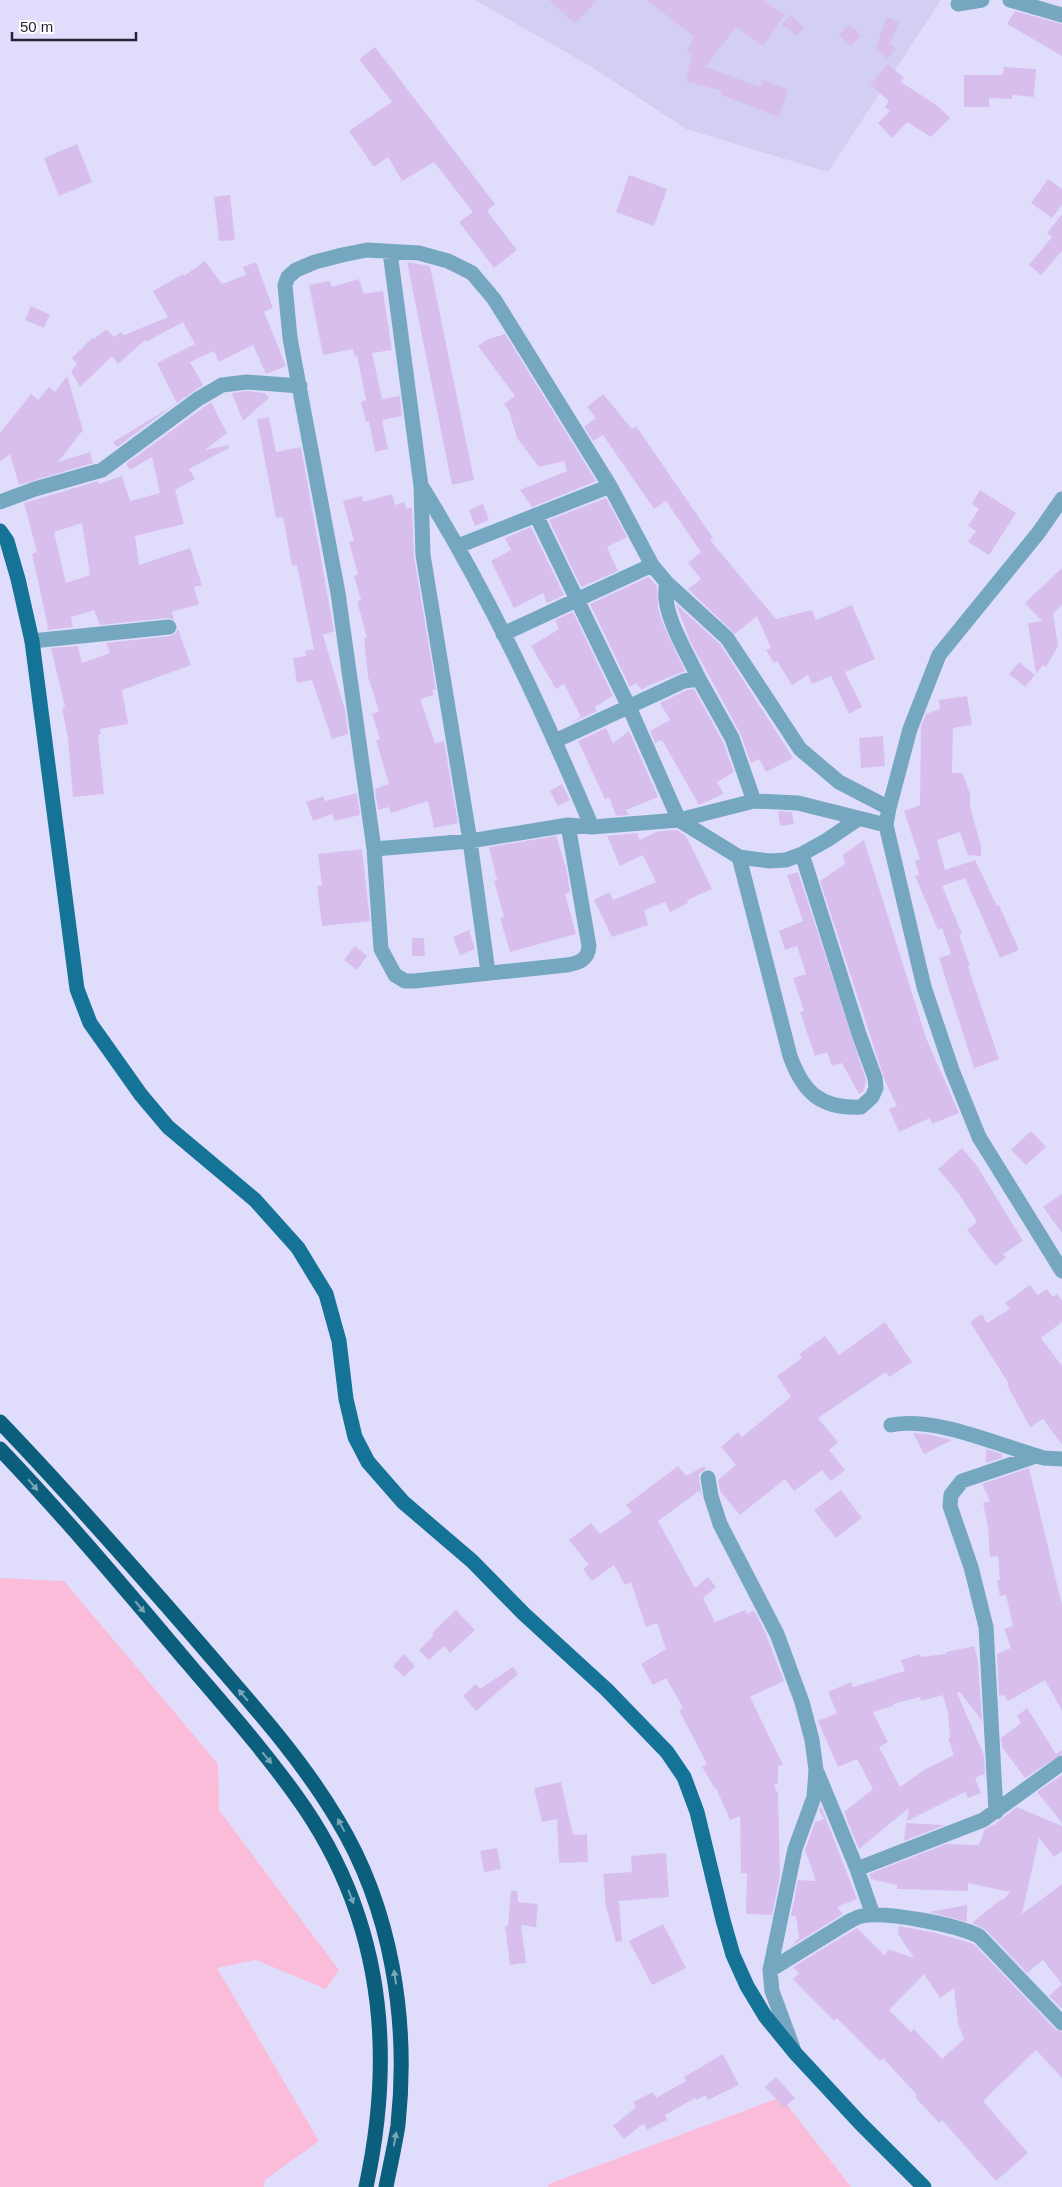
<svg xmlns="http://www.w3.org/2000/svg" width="1062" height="2187" font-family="Helvetica,sans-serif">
<rect width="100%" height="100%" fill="#e0ddfc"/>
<path fill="#d2cff2" d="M475 0H941L828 172 686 129 595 69Z"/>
<path fill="#fbbcd9" d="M0 1578 64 1581 218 1764 219 1810 339 1970 326 1989 256 1960 217 1968 319 2141 265 2180 264 2187H0Z
M781 2097 851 2187H548L549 2184Z"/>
<path fill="#d8beed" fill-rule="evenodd" d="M549 0H597L575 24Z
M647 0H763L785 15 763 46 736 27 705 67 761 87 763 80 788 89 779 117 721 95 722 91 686 81 692 54 687 51 694 37Z
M1015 11 1062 24V56L1007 24Z
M791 15 804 27 796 36 782 24Z
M887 17 899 22 890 44 896 49 887 59 875 49Z
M849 24 861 35 851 46 839 35Z
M375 47 495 204 487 211 517 250 494 268 459 222 473 212 434 162 402 181 388 157 374 167 349 131 392 102 359 59Z
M888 64 904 78 901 82 939 107 950 118 931 137 907 122 892 138 878 123 890 111 885 107 889 101 870 84Z
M1004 67 1036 69 1034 97 1012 95V99L989 98V107H964V75H1003Z
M77 144 92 182 59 196 44 158Z
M629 175 667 189 654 226 616 212Z
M1048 179 1062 189V205L1052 218 1031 203Z
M230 195 235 240 219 241 214 197Z
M1062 214V251L1041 275 1029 265 1052 237 1047 233Z
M205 261 222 284 246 275 243 267 256 262 273 308 264 312 286 366 266 374 253 345 219 362 214 351 190 362 203 385 177 403 157 363 195 344 183 322 146 342 145 340 118 364 112 356 80 387 71 371 77 364 72 358 92 338 94 339 106 329 114 337 121 332 124 335 168 317 153 291 183 274 184 276Z
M407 262 430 266 474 480 452 485Z
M359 279 364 294 383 291 392 350 372 353 382 399 400 396 402 416 382 420 388 449 375 452 369 421 366 422 361 402 366 400 357 355 354 356 353 349 323 355 309 285 330 281 332 287Z
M31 306 50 315 44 328 25 320Z
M505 334 596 481 532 507 520 490 567 471 564 461 539 467 517 438 509 411 504 404 515 396 478 346 488 339Z
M67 376 83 430 58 462 90 452 93 463 19 485 10 454 0 462V433L31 394 38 400 49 387 55 392Z
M247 391 265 393 269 398 243 421 232 393Z
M603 394 632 429 636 426 713 538 710 540 776 619 812 610 816 620 852 605 875 659 845 672 862 707 849 714 831 676 812 684 808 675 792 685 777 661 774 663 766 650 771 648 757 616 735 634 688 589 701 579 688 563 701 552 666 501 654 509 603 435 593 441 584 427 596 418 587 407Z
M211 402 227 433 205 450 228 445 229 448 189 469 195 479 175 490 184 524 135 536 139 565 190 548 202 585 194 587 199 604 172 612 174 620 168 618 100 625 94 610 71 617 73 627 47 630 48 627 32 554 37 552 24 503 98 481 99 484 122 476 130 501 160 493 152 457 130 470 126 464ZM82 523 90 575 66 583 54 532Z
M174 405 117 447 113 442Z
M269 417 276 452 301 447 334 631 323 635 345 710 348 734 332 739 312 680 297 683 293 658 306 656 305 651 314 649 297 565 292 566 283 517 276 518 257 419Z
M980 490 1016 513 989 555 968 542 976 531 968 526 979 509 972 504Z
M392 494 395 505 404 502 406 509 412 507 414 557 436 689 432 690 434 695 420 699 435 743 444 741 458 823 434 828 428 801 391 813 389 807 378 810 375 789 389 784 376 740 380 739 372 714 379 711 368 677 364 638H367L357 601 361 600 354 576 358 574 349 542 354 541 343 501 362 496 363 502Z
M606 498 627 537 607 547 618 571 581 587 549 520Z
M483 504 489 520 475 526 469 510Z
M531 527 564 595 547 603 543 593 514 608 491 561 511 550 505 538Z
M1062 568V605L1053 613 1058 646 1046 667 1043 665 1036 674 1028 623 1042 621 1025 603Z
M649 577 657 586 658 607 662 622 685 671 650 685 642 690 636 683 630 687 590 604Z
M676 604 720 644 793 758 766 772 759 759 751 763 740 733 690 641Z
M573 612 613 696 595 707 597 711 569 724 581 717 576 707 564 684 556 689 531 646 559 629 555 620Z
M178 629 191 665 122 690 128 724 100 729 101 734 98 735 104 794 73 797 68 739 62 708 65 707 51 648 78 646 82 663 110 653 106 643 170 636 175 634Z
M1019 662 1035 675 1025 687 1009 674Z
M694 689 723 742 734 772 717 782 724 794 699 805 662 740 655 743 650 731 670 720 660 703 687 690Z
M967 696 972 725 953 728 952 773H962L970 793V807L981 846V856L968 855 960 832 937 840 945 870 975 860 997 906 999 905 1019 950 1000 958 965 878 942 886 962 934 959 935 970 966 968 967 999 1059 974 1068 939 958 951 954 942 928 938 930 915 876 919 875 915 861 920 859 904 811 920 805 921 726 926 714 940 709 939 700Z
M606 728 613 743 629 731 658 797 626 810 629 815 616 816 609 797 605 799 578 741Z
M883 736 885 766 861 768 859 738Z
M562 784 570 800 558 806 550 791Z
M357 793 360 815 334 821 332 814 313 821 306 802 323 796 325 801Z
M778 811 792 812 794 824 780 826Z
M677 830 686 836 712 889 687 900 688 903 670 912 665 902 644 910 648 925 612 937 594 900 609 892 613 900 656 882 643 855 620 866 607 836 637 833 640 840 659 831Z
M556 836 566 867 570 892 565 894 576 934 510 952 500 918 504 917 494 881 497 880 489 847Z
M864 840 926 1038 959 1113 932 1124 930 1118 899 1132 889 1109 897 1106 885 1081 820 881 845 864 843 855Z
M362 849 370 921 322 926 317 886H322L318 854Z
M798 872 866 1080 864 1091 859 1094 842 1063 832 1066 827 1052 815 1056 800 1012 804 1011 793 978 806 974 797 946 785 950 779 931 803 921 787 875Z
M469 930 475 949 460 955 453 937Z
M412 938H424L425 956H412Z
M355 946 367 956 357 970 344 960Z
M1031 1131 1046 1147 1026 1165 1011 1150Z
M962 1148 977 1166 1023 1241 1003 1254 1006 1258 995 1266 967 1230 977 1222 959 1194 938 1169Z
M1062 1194V1233L1043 1207Z
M1030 1285 1038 1295 1047 1289 1053 1297 1057 1294 1062 1301V1322L1041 1338 1062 1366V1445L1043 1419 1030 1427 1007 1385 1009 1384 970 1322 982 1314 987 1323 1010 1309 1005 1303Z
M885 1322 912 1362 889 1377 886 1372 818 1418 838 1442 829 1450 845 1470 831 1481 822 1470 794 1491 785 1479 740 1515 720 1491 718 1480 736 1465 721 1447 738 1432 742 1437 791 1397 777 1376 802 1358 799 1354 825 1336 839 1355Z
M913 1433 927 1434 952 1440 924 1454Z
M986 1449 1002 1454V1458L986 1463Z
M678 1466 686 1476 704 1466 706 1469 699 1474V1479L702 1496 699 1491 658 1521 695 1588 708 1577 716 1587 703 1598 715 1622 745 1610 747 1614 754 1610 765 1632 784 1681 750 1697 783 1765 778 1766V1783L774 1785 778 1794 780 1876 772 1915 746 1914 747 1873H741L740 1816 730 1820 716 1788 715 1789 702 1767 707 1764 679 1710 683 1708 666 1678 653 1685 641 1664 666 1649 657 1623 646 1627 631 1582 625 1585 614 1565 592 1581 583 1569 589 1565 569 1540 591 1523 600 1534 632 1512 626 1505Z
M1029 1468 1062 1605V1711L1045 1680 1008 1701 1004 1695 999 1696 997 1654 1011 1648 1004 1629 1013 1626 1006 1595 1000 1596 997 1581 1000 1580 998 1556 990 1557 988 1527 983 1503 990 1501 982 1484Z
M841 1490 862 1518 836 1538 814 1510Z
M456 1610 475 1630 450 1653 444 1646 429 1660 419 1650 434 1635 432 1633Z
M974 1646 978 1661 982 1721 960 1692 957 1693 984 1755 985 1774 975 1778 981 1793 968 1798 965 1792 907 1821 909 1808 859 1849 844 1812 873 1789 857 1759 838 1767 818 1721 837 1713 828 1692 851 1682 853 1687 905 1671 901 1660 920 1654 921 1657 946 1654V1652ZM943 1695 948 1713 950 1737 948 1738 954 1755 924 1770 900 1787 879 1747 888 1742 873 1712 893 1706V1704L920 1697 921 1701Z
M404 1654 415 1666 404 1677 393 1666Z
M513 1667 518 1674 476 1711 463 1696 476 1684 480 1689Z
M1027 1708 1056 1754 1062 1750V1754L1025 1778 1002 1747 1001 1738 1021 1723 1017 1716Z
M1062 1775V1823L1037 1792Z
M561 1782 573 1835 587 1834 588 1862 559 1863 557 1819 542 1822 534 1788Z
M821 1806 857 1899 837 1907 843 1914 790 1947 799 1938 796 1916H791L798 1880 816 1881 805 1850 815 1822 824 1819 819 1810Z
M1017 1807 1062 1826V1851L1054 1857 1039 1838 1022 1914 1062 1884V2009L1049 1996 1062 1984 1043 1960 1027 1973 986 1930 972 1923 1000 1900 1004 1899 1010 1892 968 1883V1891L897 1889V1885L871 1879 869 1874 946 1844 979 1845 985 1829 994 1824 995 1826 997 1822Z
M906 1823 945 1825 904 1841Z
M497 1848 501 1869 484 1872 480 1851Z
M666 1853 669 1897 619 1901 622 1941 616 1942 606 1907 603 1874 632 1872 631 1856Z
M511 1891H517L518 1902 538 1904 536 1927 521 1925 526 1963 510 1965 505 1926H508Z
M967 1905V1922L929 1912Z
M663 1924 686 1968 652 1985 629 1941Z
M899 1926 936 1933 974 1944 1055 2029 1062 2032V2078L1036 2050 983 2101 1028 2153 996 2181 942 2120 939 2123 915 2097 917 2095 883 2058 880 2061 837 2018 834 2021 793 1979 799 1973 793 1967 857 1928 885 1956 888 1949 914 1958 898 1934ZM924 1974 940 1998 954 1988 958 2024 964 2039 942 2059 914 2029 911 2032 889 2010Z
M723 2054 739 2085 708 2100 706 2095 696 2100 695 2098 665 2115 667 2120 647 2130 644 2123 624 2139 613 2126 636 2107 633 2102 653 2092 656 2098 686 2081 684 2077Z
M776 2077 795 2098 784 2108 765 2087Z"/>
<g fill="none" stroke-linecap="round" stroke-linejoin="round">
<path stroke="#75a8c0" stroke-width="15" d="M1010 0 1062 15
M958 4 982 0
M390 252 421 486 423 555 470 841 488 972
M422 487C489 595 543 711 592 827
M1062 499 1039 532 939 655 910 729 889 808 886 825 924 987 952 1070 979 1137 1062 1271
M0 502 35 489 102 470 198 399 222 385 247 382 300 386
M536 515 629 707 679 820 739 857 770 861 786 860 802 854 827 840 858 819
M458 546 610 486
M667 583C659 610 688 654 699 679
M503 634 652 565
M32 641 169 627
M555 741 684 681 699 679 732 738 754 801
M568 825 589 946C588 960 579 963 567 965L414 981H405L395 975 381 949 374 849 338 593 290 338 285 285 288 277 296 270 315 262 342 255 367 250 419 253 448 261 472 273 494 299 610 486 652 565 667 583 727 638 800 749 839 782 889 808
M374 849 470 841 568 825 592 827 679 820 754 801 798 803 886 825
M739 857 790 1056C803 1092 820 1109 861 1107L872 1097 876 1088 875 1078 859 1034 802 854
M891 1425C936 1416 1000 1446 1044 1458L1062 1459
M708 1478 711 1496 720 1524 777 1634 802 1702 812 1740 816 1770 814 1797 795 1849 770 1970 772 1991 793 2048
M817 1772 857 1869 873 1915
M996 1812 986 1627 971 1567 950 1506 951 1495 962 1481 1036 1456
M857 1869 983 1820 1062 1763
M770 1970 848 1922C852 1920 857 1917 862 1916 887 1911 956 1925 979 1936L1062 2023"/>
<path stroke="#147396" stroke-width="15" d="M0 531 7 541 18 579 32 641 77 989 90 1023 141 1095 168 1127 255 1200 298 1248 326 1294 339 1341 346 1399 355 1437 368 1462 403 1502 472 1561 524 1614 607 1690 667 1752 684 1777 697 1812 723 1920 733 1955 747 1986 765 2016 796 2054 860 2123 924 2187"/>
<path stroke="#0b5e7c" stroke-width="15" d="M0 1422C69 1494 135 1569 200 1644 248 1700 299 1755 337 1819 392 1909 409 2021 398 2125 395 2145 390 2166 386 2187
M0 1449C65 1517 126 1590 187 1662 227 1709 269 1756 304 1807 383 1923 395 2053 366 2187"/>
</g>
<defs><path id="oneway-solid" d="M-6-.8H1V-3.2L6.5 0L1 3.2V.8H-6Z" transform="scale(1.25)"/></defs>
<g fill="#79a6b7">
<use href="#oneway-solid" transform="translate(33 1485) rotate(49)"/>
<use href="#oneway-solid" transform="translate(140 1607) rotate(50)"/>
<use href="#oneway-solid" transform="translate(243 1695) rotate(-130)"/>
<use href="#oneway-solid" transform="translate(267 1758) rotate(50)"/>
<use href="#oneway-solid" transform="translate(341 1825) rotate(-118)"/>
<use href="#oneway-solid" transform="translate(351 1897) rotate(69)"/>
<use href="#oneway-solid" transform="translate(395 1977) rotate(-98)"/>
<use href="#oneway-solid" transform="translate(395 2139) rotate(-80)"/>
</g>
<path d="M12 32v8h124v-8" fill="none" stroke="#252336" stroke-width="2.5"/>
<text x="20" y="32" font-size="15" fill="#252336" stroke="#ffffff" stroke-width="4" paint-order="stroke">50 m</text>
</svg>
